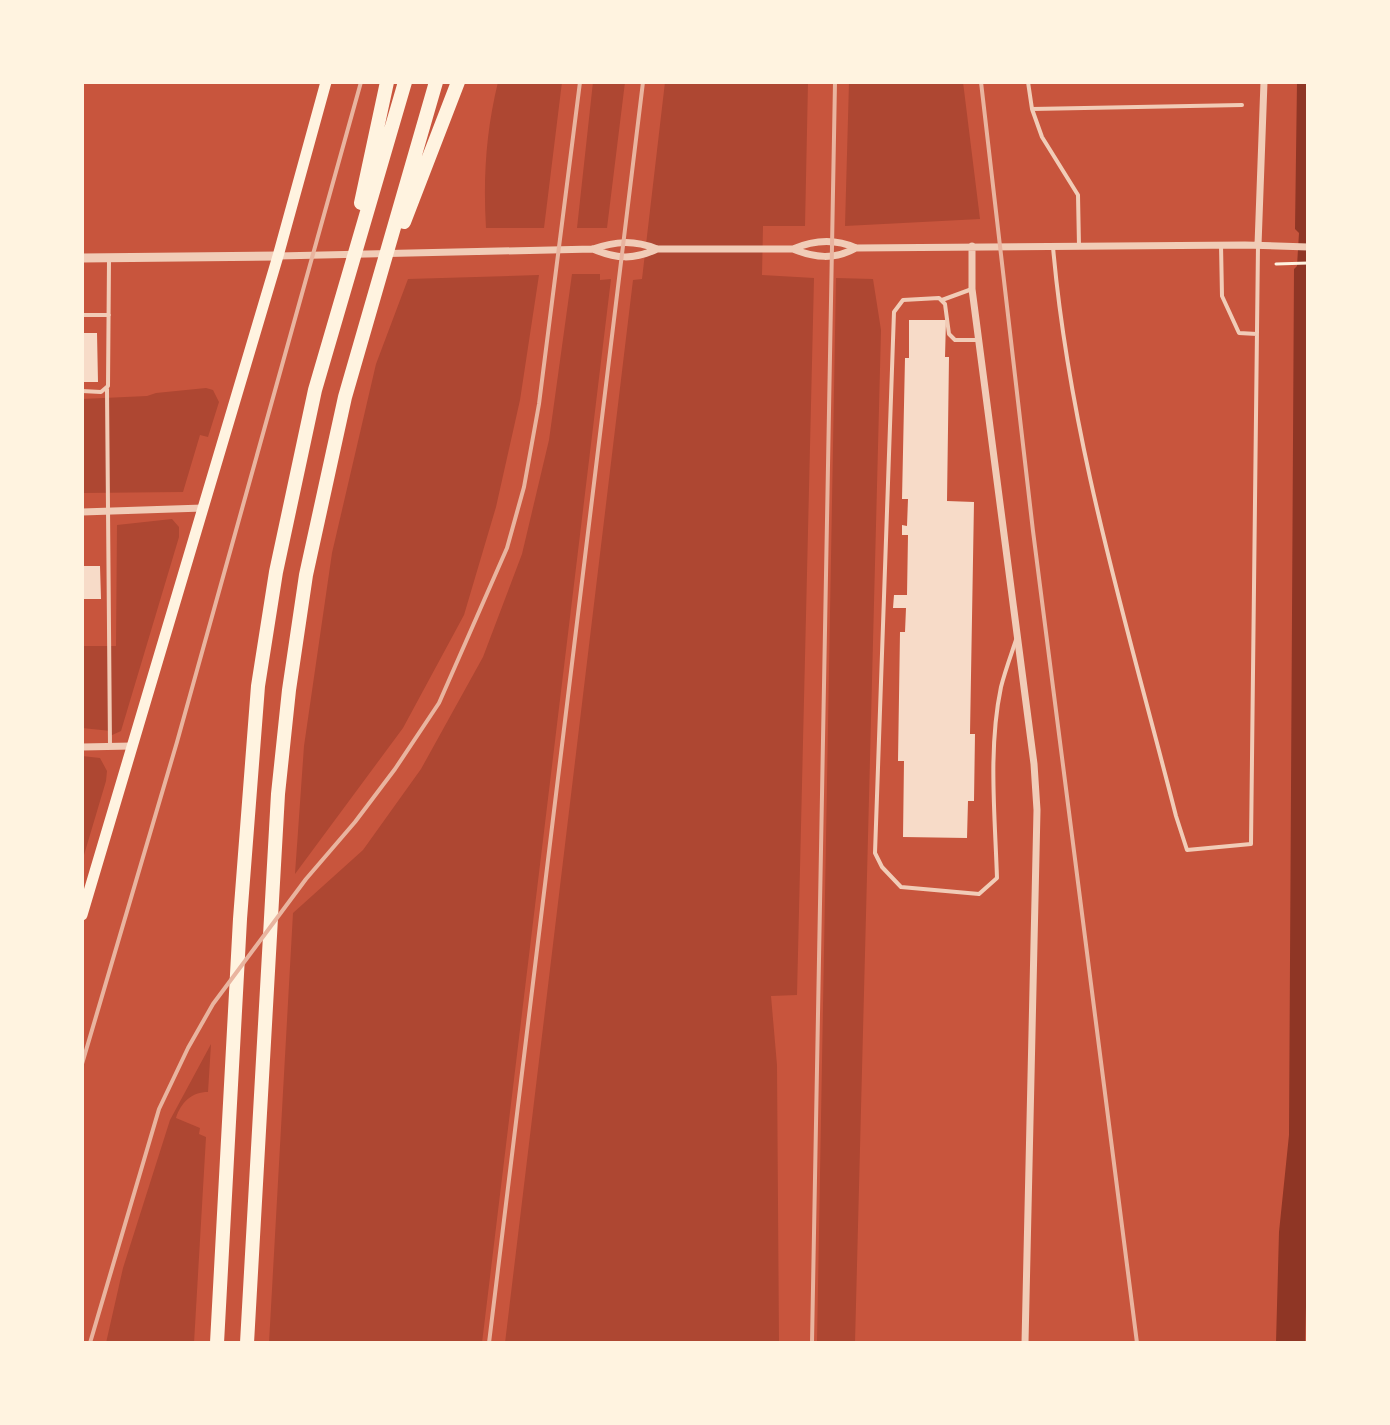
<svg xmlns="http://www.w3.org/2000/svg" width="1390" height="1425" font-family="Commissioner,sans-serif">
<rect width="100%" height="100%" fill="#c8553d"/>
<path fill="#ae4732" d="M498 82H562L544 228H486C483 178 486 131 498 82Z
M593 82H625L607 228H577Z
M665 82H808L805 226H763L762 275 814 278 797 995 771 996 777 1065 779 1343H505L633 280 642 279Z
M849 82H963L980 219 845 226Z
M572 274H600V280L611 279 482 1343H269L293 913 363 850 421 769 483 657 522 554 549 440Z
M539 275 520 400 496 507 464 615 403 728 295 874 304 746 332 553 376 364 408 279Z
M836 278 873 279 881 330 855 1343H817Z
M206 388 213 390 219 402 208 437 200 435 183 492 82 493V399L147 396 156 393Z
M172 519 179 527V537L121 731 110 736 111 731 82 728V646H116L117 525Z
M82 756 100 758 107 771 106 781 84 855H82Z
M211 1044 208 1092C192 1092 181 1102 176 1118L200 1128 199 1134 206 1137 194 1343H106L123 1268 170 1120Z"/>
<path fill="#8f3625" d="M1297 82H1308V1232L1305 1343H1276L1279 1232 1289 1135 1294 269 1297 266 1299 233 1295 229Z"/>
<path fill="#f7dbc8" d="M909 320H946L945 357H949L947 501 974 502 970 734H975L974 801H968L967 838 903 837 904 761H898L900 632H905L906 608H893L894 595H907L908 535H902V525L907 526 908 499H902L905 358H909Z
M82 333H97L98 382H82Z
M82 566H100L101 599H82Z"/>
<g fill="none" stroke-linecap="round" stroke-linejoin="round">
<path stroke="#fff3e0" stroke-width="3" d="M1276 264 1308 263"/>
<path stroke="#f1ccb7" stroke-width="4" d="M1028 82 1032 109 1042 137 1078 195 1079 246
M1032 109 1242 105
M1221 245 1222 296 1239 333 1257 334
M1053 247C1070 441 1128 628 1176 816L1187 850 1251 844 1258 245
M942 300 972 289
M82 315H109
M977 340H955L949 334 945 304 939 298 903 300 894 312 875 853 882 867 901 887 979 894 997 878C995 815 988 749 1001 687 1005 671 1011 655 1016 640
M107 389 110 747
M82 391 101 392 108 386 109 260"/>
<path stroke="#f1ccb7" stroke-width="7" d="M1258 245 1264 82
M972 246V289L1034 764 1037 810 1025 1343
M593 249C616 259 634 260 657 249
M793 249C815 258 834 260 856 248
M278 256 593 249C616 241 634 240 657 249H793C814 240 834 238 856 248L1245 245 1308 247
M82 512 203 508
M82 747 132 746"/>
<path stroke="#f1ccb7" stroke-width="9" d="M82 258 278 256"/>
<path stroke="#fff3e0" stroke-width="11" d="M82 915 278 256 326 82"/>
<path stroke="#fff3e0" stroke-width="14" d="M361 203 387 82
M404 222 458 82
M217 1343 240 919 258 686 276 572 315 390 405 82
M247 1343 278 794 289 690 306 575 345 397 436 82"/>
<path stroke="#e9b49f" stroke-width="4" d="M981 82 1033 531 1137 1343
M82 1064 177 742 361 82
M90 1343 159 1109 188 1048 213 1004 306 879 355 822 395 769 439 703 507 548 524 487 539 404 580 82
M489 1343 643 82
M812 1343 835 82"/>
</g>
<rect width="1390" height="1425" fill="none" stroke="#fff3e0" stroke-width="168"/>
</svg>
